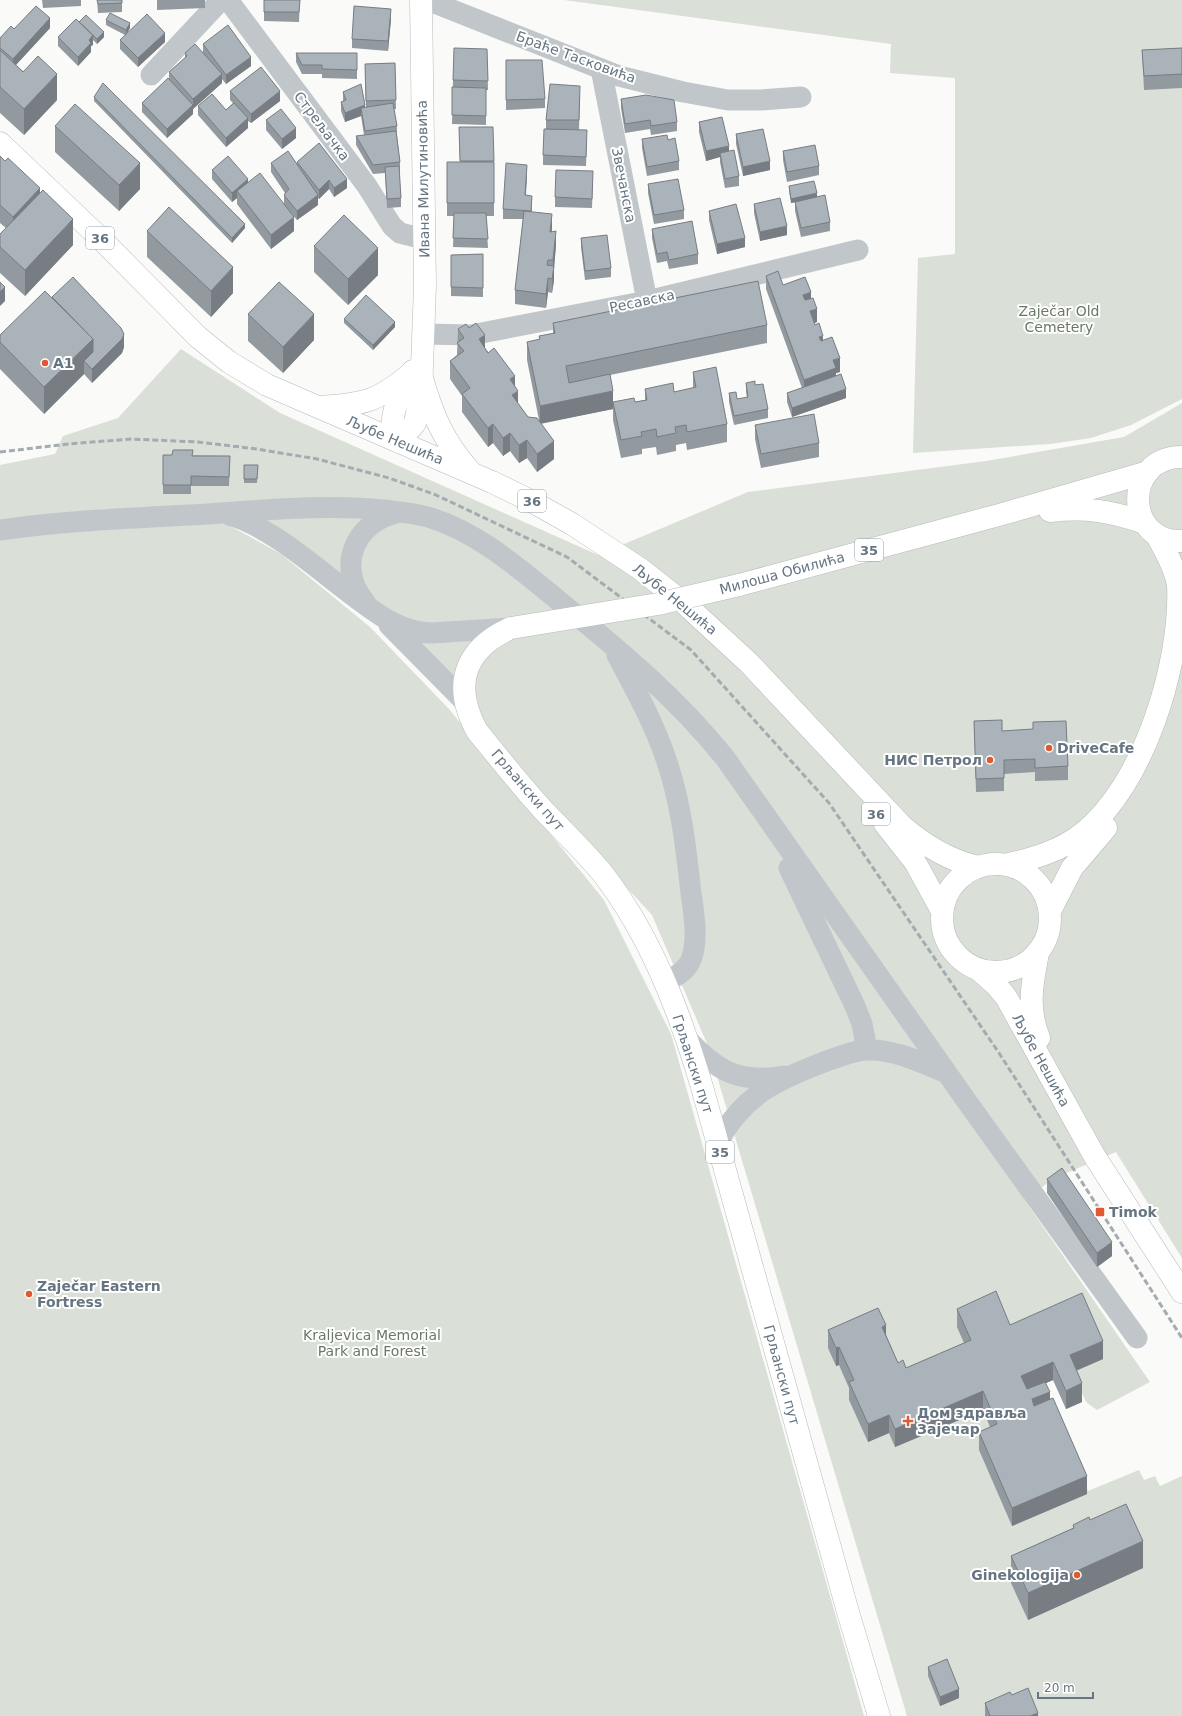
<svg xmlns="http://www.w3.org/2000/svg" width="1182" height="1716" font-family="'DejaVu Sans',sans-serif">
<rect width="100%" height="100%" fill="#fafaf8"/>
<path fill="#dadfd7" d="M564 0H1182V399L1131 425 1091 438 1050 444 913 453 918 258 955 254V78L890 73 891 44Z
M181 349 280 413 598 555 748 492 986 461 1124 437 1182 403V1258L1116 1152 1057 1177 1024 1199 1150 1382 1097 1410 1086 1402 1051 1322 1023 1335 1088 1491 1139 1470 1144 1480 1155 1476 1160 1486 1182 1476V1716H907L708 1046 652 915 332 569 225 523 281 554 370 627 449 709 604 900 671 1034 864 1716H0V465L55 454 63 436 118 418Z"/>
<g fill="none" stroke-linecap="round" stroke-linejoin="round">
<g stroke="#b6bbc0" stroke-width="23">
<path id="secondary" d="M393 439C389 414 400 392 413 371
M399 442 415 423 421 394 425 285 421 0"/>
</g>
<g stroke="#b5babe" stroke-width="23">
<path id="primary" d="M0 143 99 237 198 337 229 362 267 385 492 482 531 501 572 524 639 568 685 604 749 663 902 826C925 846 948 860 978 867
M422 378C433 416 443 440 469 470
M321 407C367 404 378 401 414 371
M1182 457C1122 457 1125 544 1182 541
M1050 511C1086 507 1111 511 1145 523
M739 585 999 515 1148 472
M511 628C464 649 452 685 477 731 499 758 521 786 545 812 565 833 585 852 603 874 651 936 680 1013 702 1087L848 1612 879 1716
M885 824 915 862 942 911
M942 918a54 54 0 1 1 108 0a54 54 0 1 1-108 0Z
M1005 865C1032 859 1061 851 1083 833 1144 785 1182 662 1178 584 1174 566 1165 550 1156 534
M1050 911 1072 868 1106 828
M1038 953C1032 983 1027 1009 1039 1038
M978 969 997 986 1006 997 1095 1157 1182 1292"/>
</g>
<path stroke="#c1c6ca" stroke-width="21" d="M228 0 367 186 392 226 400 233 424 239
M427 0 619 76 683 92 728 100H760L801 97
M601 69 647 301
M151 75 221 0
M423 334 471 335 647 301 858 250
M229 515C272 527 319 571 356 598 380 616 401 632 432 633L511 628
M0 530C69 520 139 518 208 514 266 510 326 504 384 510 399 512 414 513 428 517 478 532 520 569 559 601 618 649 677 698 725 758L968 1103 1137 1338
M365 602C336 568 354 522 397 513
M389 625 465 702
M617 655C635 689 654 723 666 759 681 802 686 848 691 893 694 914 699 943 690 962 685 972 673 978 665 983
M789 868 855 1006 862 1024 867 1050
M687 1039C717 1071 739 1084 784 1076
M718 1142C743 1095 777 1080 824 1062 838 1057 854 1050 868 1050 895 1049 922 1063 947 1073"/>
<use href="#secondary" stroke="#fff" stroke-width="22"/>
<use href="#primary" stroke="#fff" stroke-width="22"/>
<path stroke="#a4abb1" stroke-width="3" stroke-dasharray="6 3" stroke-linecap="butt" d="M0 452 68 444 131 439 198 442 257 449 317 459 389 478 436 495 567 557 691 650 829 803 999 1053 1182 1338"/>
<g stroke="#b5babe" stroke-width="23" stroke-linecap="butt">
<path id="primary-bridge" d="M511 628 658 604 739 585"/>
</g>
<use href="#primary-bridge" stroke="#fff" stroke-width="22"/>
</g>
<path fill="#929a9f" d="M42 0H81V6L43 8Z
M97 0H122V12L98 13Z
M157 0H205V8L157 10Z
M264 0H300L299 22 264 21Z
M391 19 388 51 352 48V39Z
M106 20 130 28 126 34 165 42 138 67 120 49V40L125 35 106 25Z
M79 22 104 37 97 44 93 40V45L91 46V52L78 66 58 46V37Z
M50 28 16 65 57 100 24 135 0 113V38L14 29Z
M203 44 251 66 226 84 222 79V83L193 109V114L167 138 142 112V103L169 79V72L185 58V53L203 52Z
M1182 48V88L1144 90 1142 50Z
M487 49 488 90H486V125L452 124 453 80Z
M296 53H357V79L322 78V74H302L296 62Z
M506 60 545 99V108L506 110Z
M395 63 396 109H394L397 126V135L400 162V171H399L401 198V207L387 208 385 173 373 174 356 145V136L364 135 361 116 345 122 341 111V102L343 101V92L365 108H366L365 64Z
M230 91 280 101 251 123 248 121V128L226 147 198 115V106L226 110 233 103 230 100Z
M580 96 579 130 561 129 587 140 586 166 543 165V155L546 129V120Z
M94 97 245 228 232 243 94 101Z
M621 99 677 122V131L651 135 650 129 625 133 621 108Z
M266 120 296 138 282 149 266 130Z
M699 122 729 151 739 176V186L725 188 720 162V157L706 161 699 132Z
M55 126 140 189 119 211 55 152Z
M459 127 494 161V216H486L488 248 453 247 454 216H447V162H460Z
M736 134 770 170 743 176 736 144Z
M642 139 679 161V170L647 176 642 148Z
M783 151 819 166V175L787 182 783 160Z
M0 156 40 192 73 245 25 296 0 273V234L6 228 0 223Z
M297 162 347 188 334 197 329 189 319 199 318 198V205L297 220 289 211 294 231 271 249 237 204V198L232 202 212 179V170L248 182 284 204V195L285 193 271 172V163L297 164Z
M527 174 526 195 532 205V212L552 227V232L556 245 554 268V280L552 293 548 292 546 308 515 304V290L523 219H503V209Z
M593 181 592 208 555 207V197Z
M648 184 684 210V219L654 224 648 193Z
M789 186 817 197 830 222V231L801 237 795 211V202L791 203 789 191Z
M754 204 787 235 760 241 754 213Z
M709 211 745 247 717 254 709 220Z
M652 229 698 254V264L669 269 667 261 657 263 652 238Z
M147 231 233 293 211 317 147 257Z
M581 238 611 268V277L585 280 581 247Z
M314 246 378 275 348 305 314 272Z
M483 254V297L451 296V255Z
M766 276 783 285 811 299 817 322 814 323 840 372 836 373V376L846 398 792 417 787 402V393L802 388 766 289Z
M52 297 124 347 122 353 92 383 84 374 44 414 0 369V335Z
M248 314 314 340 283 373 248 341Z
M344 319 395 327 373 350 344 323Z
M553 323 767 325V343L610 375 613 409 541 423 554 459 537 472 527 458 519 463 510 451 503 456 493 443 488 447 462 412V396L450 379V361L457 355 458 329 485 348 515 386 518 404 528 417 539 420 527 360V342L539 340V336L553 334Z
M693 372 727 424V442L687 450 686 443 676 445V451L657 455 656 447 642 449V454L621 458 613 420V402H635L645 400V389L674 392 693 388Z
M746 383 755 385 768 409V418L734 425 729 402V393L737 399 747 398 746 392Z
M755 425 819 443V457L761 468 755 439Z
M163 455 230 456 229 486H191V494H163Z
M244 465H258L257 483H244Z
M974 721 1002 731 1068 766V780L1035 781V772L1004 774V791L976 792Z
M1047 1179 1112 1256 1097 1267 1047 1193Z
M957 1309 1010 1325 1103 1359 1076 1371 1082 1402 1066 1409 1053 1380 1046 1383 1050 1399 1087 1494 1012 1526 979 1450V1432L990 1427 983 1410 895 1447 889 1433 868 1442 849 1400V1388L839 1365 836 1366 828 1348V1330L886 1335 898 1363 906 1368 964 1343 957 1327Z
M1090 1520 1143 1568 1028 1620 1011 1583V1556L1073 1528V1525Z
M928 1667 959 1698 940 1706 928 1676Z
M1012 1695 1038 1716H985V1703Z"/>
<path fill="#777d82" d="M391 9V19L388 51V41Z
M50 18V28L13 68V59Z
M130 23V28L126 35V30Z
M104 32V37L97 44V39Z
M165 33V42L138 67V58Z
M93 35V45L91 46V52L78 66V57L89 40Z
M251 57V66L226 84V75Z
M57 74V100L24 135V109Z
M222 74V83L193 109V99Z
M280 91V101L251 123V114Z
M193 105V114L167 138V129Z
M365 105V114L361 108V116L345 122V113Z
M248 118V128L226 147V138Z
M296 128V138L282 149V139Z
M729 146V155L720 153V157L706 161V151Z
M770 161V170L743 176V167Z
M140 163V189L119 211V185Z
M527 165V174L525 205V195Z
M248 179V189L237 191V198L232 202V193Z
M347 179V188L334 197V188Z
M329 180V189L319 199V190Z
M40 188V207L13 235V217Z
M817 193V198L791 203V199Z
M318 195V205L297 220V211Z
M552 214V227L550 246V232Z
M294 217V231L271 249V235Z
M73 219V245L25 296V270Z
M245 224V228L232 243V238Z
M787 226V235L760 241V232Z
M556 231V245L554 268V280L552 293 553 260Z
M745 238V247L717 254V244Z
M378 248V275L348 305V279Z
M233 267V293L211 317V291Z
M548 278V292L546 308V294Z
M5 287V301L0 306V292Z
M811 292V306L803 309V295Z
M817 309V322L810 325V311Z
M314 314V340L283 373V347Z
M395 322V327L373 350V345Z
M124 334V347L122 353 92 383V369Z
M485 335V353L479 339Z
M823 336V350L819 337Z
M93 339V366L84 361V374L44 414V387Z
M840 358V372L836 373V382L804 393V380L833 360Z
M515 376V393L518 391V409L512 396 510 379Z
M846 389V398L792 417V408Z
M613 391V409L540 424V406Z
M493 424V443L488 447V428Z
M510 433V451L503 456V438Z
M527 440V458L519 463V445Z
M554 441V459L537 472V454Z
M1112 1242V1256L1097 1267V1253Z
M886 1325V1343L882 1327Z
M1103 1341V1359L1070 1373V1355Z
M839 1347V1365L836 1366V1348Z
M1053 1362V1380L1021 1394V1376Z
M1082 1383V1402L1066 1409V1391Z
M983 1391V1410L895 1447V1429Z
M1050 1392V1410L1032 1418V1399Z
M889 1415V1433L868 1442V1424Z
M1087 1476V1494L1012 1526V1508Z
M1143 1541V1568L1028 1620V1593Z
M959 1689V1698L940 1706V1697Z
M1038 1713V1716H1030Z"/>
<path fill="#aab3b9" stroke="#777d82" d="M97 0H122V3L98 4Z
M264 0H300L299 12H264Z
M36 6 50 18 13 59 0 48V38L11 26 14 29Z
M354 6 391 9 388 41 352 39Z
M110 13 130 23 126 30 106 20Z
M147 14 165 33 138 58 120 40Z
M86 15 104 32 97 39 79 22Z
M76 19 93 35 89 40 91 43 78 57 58 37Z
M228 25 251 57 226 75 203 44Z
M195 44 222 74 193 99 169 72 187 56 185 53Z
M454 48 487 49 488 81 453 80Z
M1182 48V74L1144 76 1142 50Z
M0 50 23 72 38 56 57 74 24 109 0 87Z
M296 53H357V70L322 69V65H302Z
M506 60H542L545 99 506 100Z
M395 63 396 100 366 101 365 64Z
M261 67 280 91 251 114 230 91Z
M168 78 193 105 167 129 142 103Z
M103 83 245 224 232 238 94 97Z
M361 84 365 105 345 113 341 102 346 100 343 92Z
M550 84 580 86 579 120H546Z
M452 87 486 88V116L452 115Z
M212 94 226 110 234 103 248 118 226 138 198 106Z
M646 95 674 100 677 122 651 126 650 120 625 124 621 99Z
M393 103 397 126 365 131 361 108Z
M75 104 140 163 119 185 55 126Z
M281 109 296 128 282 139 266 120Z
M722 117 729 146 706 151 699 122Z
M459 127H493L494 161H460Z
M544 129 587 130 586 157 543 155Z
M763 129 770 161 743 167 736 134Z
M396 131 400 162 373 165 356 136Z
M667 135 668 140 675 138 679 161 647 167 642 139Z
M319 143 347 179 334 188 329 180 319 190 297 162Z
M815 145 819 166 787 172 783 151Z
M734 150 739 176 725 179 720 153Z
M288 151 318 195 297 211 284 195 289 189 271 163Z
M0 156 5 161 8 158 40 188 13 217 0 205Z
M228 156 248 179 232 193 212 170Z
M447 162H494V203H447Z
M506 163 527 165 525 195 532 196 531 211 503 209Z
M399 166 401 198 387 199 385 167Z
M556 170 593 171 592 199 555 197Z
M260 173 294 217 271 235 237 191Z
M678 179 684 210 654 215 648 184Z
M814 181 817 193 791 199 789 186Z
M43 190 73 219 25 270 0 247V234Z
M825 195 830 222 801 228 795 202Z
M780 198 787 226 760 232 754 204Z
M736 204 745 238 717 244 709 211Z
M169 207 233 267 211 291 147 231Z
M524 211 552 214 550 232 556 231 553 260H548L547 265 554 266 552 279 548 278 546 294 515 290Z
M454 213H486L488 239 453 238Z
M344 215 378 248 348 279 314 246Z
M692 221 698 254 669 260 667 252 657 254 652 229Z
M607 235 611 268 585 271 581 238Z
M483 254V288L451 287V255Z
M778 271 783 285 805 277 811 292 803 295 805 300 813 298 817 309 810 311 815 325 819 323 823 336 819 337 821 341 832 337 840 358 833 360 836 368 804 380 766 276Z
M73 277 121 328 124 334 122 339 92 369 84 361 93 352V339L52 297Z
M758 281 767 325 566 366 569 383 610 374 613 391 540 406 527 342 540 339 539 336 555 333 553 323Z
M0 282 5 287 0 292Z
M279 282 314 314 283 347 248 314Z
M45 291 93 339 44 387 0 342V335Z
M366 295 395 322 373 345 344 319Z
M476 323 485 335 479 339 488 353 494 348 515 376 510 379 518 391 512 395 528 417 537 418 554 441 537 454 527 440 519 445 510 433 503 438 493 424 488 428 462 394 470 388 450 361 464 351 457 343 464 338 458 329 466 324 469 328Z
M716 367 727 424 687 432 686 425 675 427 676 433 657 437 656 429 641 432 642 436 621 440 613 402 634 398 635 402 647 400 645 389 673 383 674 392 696 387 693 372Z
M841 374 846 389 792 408 787 393Z
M755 381V385L763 384 768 409 734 416 729 393 736 392 737 399 748 397 746 383Z
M814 414 819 443 761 454 755 425Z
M173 450H193L192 456H230L229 477 191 476V485H163V455H172Z
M244 465H258L257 479H244Z
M1002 720V731L1033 729V722L1066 721 1068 766 1035 768V759L1004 760V778L976 779 974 721Z
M1062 1168 1112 1242 1097 1253 1047 1179Z
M996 1291 1010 1325 1082 1293 1103 1341 1070 1355 1082 1383 1066 1391 1053 1362 1021 1376 1027 1389 1045 1382 1050 1392 1032 1399 1034 1406 1053 1398 1087 1476 1012 1508 979 1432 997 1424 983 1391 895 1429 889 1415 868 1424 849 1382 854 1380 839 1347 836 1348 828 1330 878 1308 886 1325 882 1327 898 1363 903 1360 906 1368 971 1340 957 1309Z
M1126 1504 1143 1541 1028 1593 1011 1556 1074 1528 1073 1525 1089 1517 1090 1520Z
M947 1659 959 1689 940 1697 928 1667Z
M1028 1688 1038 1713 1030 1716H990L985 1703 1010 1692 1012 1695Z"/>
<g fill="#e15930" stroke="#fff" stroke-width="1.5">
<circle cx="45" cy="363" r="4"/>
<circle cx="1049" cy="748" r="4"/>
<circle cx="990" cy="760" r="4"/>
<rect x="1095" y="1207" width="10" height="10" rx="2"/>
<circle cx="29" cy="1294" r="4"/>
<path d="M906 1415h4v4h4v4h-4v4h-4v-4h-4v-4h4z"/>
<circle cx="1077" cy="1575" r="4"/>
</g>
<g text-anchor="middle" stroke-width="4" stroke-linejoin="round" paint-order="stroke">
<g fill="#fff" stroke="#939ea8" stroke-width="1">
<rect x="86" y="227" width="28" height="22" rx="3"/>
<rect x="518" y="490" width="28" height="22" rx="3"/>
<rect x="855" y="539" width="28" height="22" rx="3"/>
<rect x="862" y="803" width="28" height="22" rx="3"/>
<rect x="706" y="1141" width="28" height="22" rx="3"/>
</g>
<g font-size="13" font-weight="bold" fill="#657582">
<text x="100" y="243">36</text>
<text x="532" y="506">36</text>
<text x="869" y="555">35</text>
<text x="876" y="819">36</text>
<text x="720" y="1157">35</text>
</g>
<g font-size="14" fill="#657582" stroke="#fff">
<text transform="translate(576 57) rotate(20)" y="5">Браће Тасковића</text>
<text transform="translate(322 126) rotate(53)" y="5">Стрељачка</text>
<text transform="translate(423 179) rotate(-91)" y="5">Ивана Милутиновића</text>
<text transform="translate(624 185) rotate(79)" y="5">Звечанска</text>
<text transform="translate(642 301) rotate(-12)" y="5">Ресавска</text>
<text transform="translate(395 440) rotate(23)" y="5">Љубе Нешића</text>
<text transform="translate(782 573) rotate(-15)" y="5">Милоша Обилића</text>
<text transform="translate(675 599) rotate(39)" y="5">Љубе Нешића</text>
<text transform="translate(528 790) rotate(49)" y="5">Грљански пут</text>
<text transform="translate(1041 1060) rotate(61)" y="5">Љубе Нешића</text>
<text transform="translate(693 1064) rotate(72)" y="5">Грљански пут</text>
<text transform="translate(782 1375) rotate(75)" y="5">Грљански пут</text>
</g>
<g font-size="14" fill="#687a64" stroke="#fff">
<text x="1059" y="316">Zaječar Old<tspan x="1059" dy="16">Cemetery</tspan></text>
<text x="372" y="1340">Kraljevica Memorial<tspan x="372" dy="16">Park and Forest</tspan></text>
</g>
<g font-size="14" font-weight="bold" fill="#657582" stroke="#fff" text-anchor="start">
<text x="53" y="368">A1</text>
<text x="1057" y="753">DriveCafe</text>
<text x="982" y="765" text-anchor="end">НИС Петрол</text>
<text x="1109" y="1217">Timok</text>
<text x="37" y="1291">Zaječar Eastern<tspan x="37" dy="16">Fortress</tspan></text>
<text x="917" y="1418">Дом здравља<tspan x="917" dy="16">Зајечар</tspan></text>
<text x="1069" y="1580" text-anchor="end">Ginekologija</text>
</g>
</g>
<path d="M1038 1692v6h55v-6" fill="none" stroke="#657582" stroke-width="2"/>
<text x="1044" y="1692" font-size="12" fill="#657582" stroke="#ffffff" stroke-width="3" paint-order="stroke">20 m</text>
</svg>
